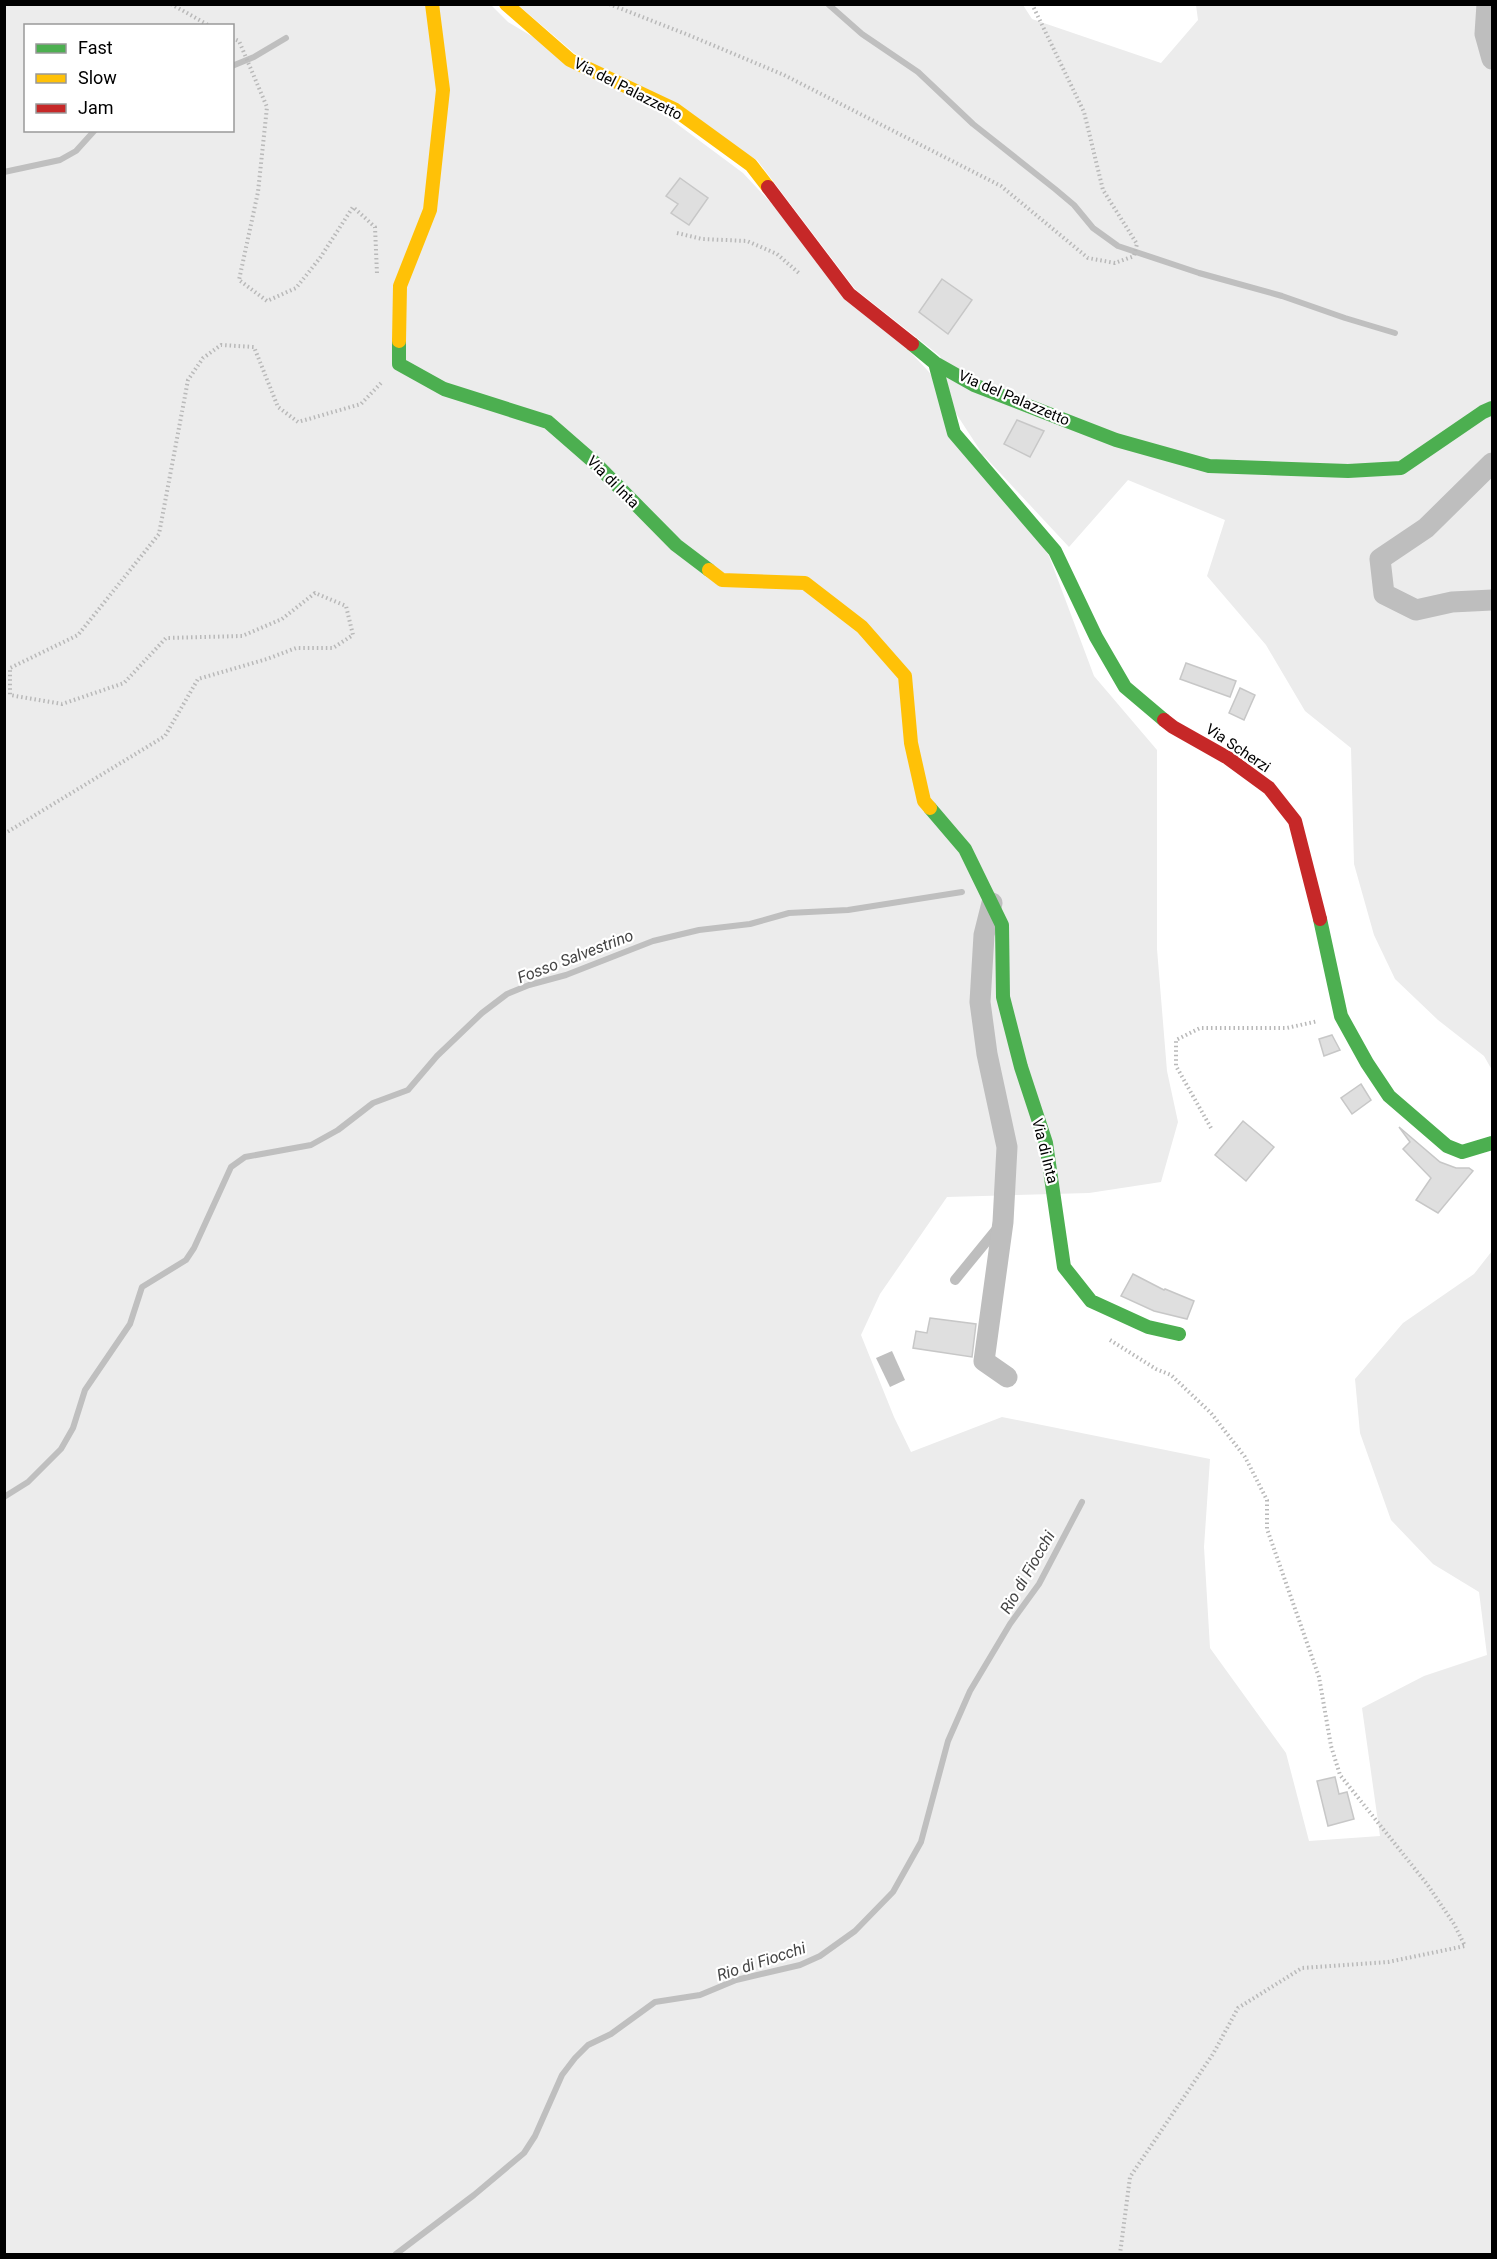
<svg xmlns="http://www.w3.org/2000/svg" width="1497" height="2259" font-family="Roboto,sans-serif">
<rect width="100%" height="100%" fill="#fff"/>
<path fill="#ececec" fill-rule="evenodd" d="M5 5H491L508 22 669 118 743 173 929 372 1049 556 1094 676 1157 750V949L1167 1071 1178 1122 1161 1182 1089 1193 947 1197 880 1294 861 1335 894 1417 911 1452 1002 1417 1210 1459 1204 1547 1210 1648 1286 1753 1309 1841 1380 1836 1362 1708 1424 1676 1487 1655 1479 1592 1433 1564 1391 1520 1360 1433 1355 1379 1403 1323 1474 1274 1492 1251V2254H5ZM26 26H232V130H26Z
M518 5H1023L1032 19 1161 63 1198 20 1196 5H1492V1070L1484 1056 1438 1020 1395 979 1374 935 1354 864 1351 748 1305 711 1266 645 1207 576 1225 520 1128 480 1069 547 960 430 940 356 855 289 757 160 574 53Z"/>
<path fill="#bfbfbf" d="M892 1351 905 1380 890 1387 876 1358Z"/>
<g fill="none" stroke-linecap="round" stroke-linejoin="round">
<path stroke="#bfbfbf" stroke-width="6" d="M828 4 862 34 918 72 973 124 1055 189 1074 205 1093 228 1118 246 1199 273 1282 296 1345 318 1395 333
M232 66 254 57 286 38
M4 172 60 160 76 151 95 130
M4 1497 28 1482 61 1449 73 1428 85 1390 130 1324 142 1287 186 1260 194 1248 231 1167 245 1157 311 1145 338 1130 373 1103 408 1090 437 1056 482 1013 507 994 529 985 566 975 653 941 699 930 750 924 789 913 848 910 962 892
M396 2254 474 2195 524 2153 535 2136 562 2075 575 2058 588 2045 611 2034 655 2002 700 1995 736 1980 800 1965 820 1956 855 1931 893 1892 921 1842 948 1741 970 1691 1010 1624 1039 1584 1082 1502"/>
</g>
<path fill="#dfdfdf" stroke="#c7c7c7" stroke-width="1.5" d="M680 178 708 198 689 225 671 213 678 204 666 196Z
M942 279 972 300 948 334 919 312Z
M1017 420 1044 431 1030 457 1004 444Z
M1186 663 1236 681 1230 697 1180 679Z
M1240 688 1255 695 1244 720 1229 713Z
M1332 1035 1340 1050 1324 1056 1319 1039Z
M1361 1084 1371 1100 1352 1114 1341 1098Z
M1243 1121 1274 1147 1246 1181 1215 1155Z
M1399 1127 1440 1162 1456 1168H1469L1473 1171 1438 1213 1416 1200 1431 1178 1403 1149 1410 1142Z
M1133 1274 1164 1290 1165 1289 1194 1301 1187 1319 1154 1311 1121 1296Z
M930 1318 976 1324 972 1357 913 1348 916 1331 927 1333Z
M1335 1777 1339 1794 1347 1792 1354 1819 1328 1826 1317 1781Z"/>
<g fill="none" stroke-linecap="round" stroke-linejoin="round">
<path stroke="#b9b9b9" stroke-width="4" stroke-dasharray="1.5 3" stroke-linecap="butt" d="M171 4 210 26
M609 4 691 36 784 75 1001 186 1088 258 1115 263 1134 256 1137 244 1103 190 1084 112 1032 4
M232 38 239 41 267 107 258 192 239 280 267 301 296 288 320 258 353 207 375 227 377 274
M677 233 702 239 747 241 777 254 800 274
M4 834 165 736 198 679 267 659 296 648H333L353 635 346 606 315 593 282 619 242 636 166 638 124 683 62 704 10 695V668L78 635 159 534 188 380 203 358 221 345 254 347 278 407 298 422 361 404 383 381
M1211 1128 1176 1066V1040L1200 1028H1287L1318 1021
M1110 1340 1156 1369 1171 1375 1211 1413 1245 1457 1267 1500V1529L1319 1677 1331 1746 1340 1775 1427 1884 1454 1924 1465 1946 1388 1962 1302 1968 1238 2008 1213 2054 1130 2177 1120 2254"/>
<path stroke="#bebebe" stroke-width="10" d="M955 1280 1000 1225"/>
<path stroke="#bebebe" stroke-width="21" d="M1487 4 1485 34 1492 59
M1492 463 1426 528 1380 559 1384 594 1416 610 1452 602 1492 600
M992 903 984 935 980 1002 987 1054 1007 1147 1003 1222 984 1361 1007 1377"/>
<path stroke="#4caf50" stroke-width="14" d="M399 341V364L444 389 548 422 595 463 676 545 709 570
M912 344 935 363 974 385 1116 440 1209 466 1348 471 1401 468 1483 412 1492 408
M935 363 954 433 1055 551 1096 637 1125 687 1164 720
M930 808 965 849 1002 925 1003 997 1021 1067 1046 1143 1064 1267 1091 1301 1148 1327 1179 1334
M1320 919 1341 1016 1367 1063 1389 1096 1447 1146 1462 1152 1492 1143"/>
<path stroke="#ffc107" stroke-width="14" d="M506 4 570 60 674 109 751 165 768 187
M399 341 400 286 430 210 443 90 432 4
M709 570 722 580 805 583 862 627 905 676 911 743 924 801 930 808"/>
<path stroke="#c62828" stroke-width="14" d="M768 187 849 294 912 344
M1164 720 1173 727 1228 758 1269 788 1295 821 1320 919"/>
</g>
<g text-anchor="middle" stroke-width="4.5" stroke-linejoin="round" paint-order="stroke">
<g font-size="15" fill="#000" stroke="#fff">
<text transform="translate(628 89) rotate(27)" y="5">Via del Palazzetto</text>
<text transform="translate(1014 398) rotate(23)" y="5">Via del Palazzetto</text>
<text transform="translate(613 482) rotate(45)" y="5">Via di Inta</text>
<text transform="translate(1238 748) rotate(34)" y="5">Via Scherzi</text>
<text transform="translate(1045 1151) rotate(76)" y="5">Via di Inta</text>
</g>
<g font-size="16" font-style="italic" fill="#444" stroke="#fff">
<text transform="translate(575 956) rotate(-21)" y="6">Fosso Salvestrino</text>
<text transform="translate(1027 1572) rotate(-60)" y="6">Rio di Fiocchi</text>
<text transform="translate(761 1961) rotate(-18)" y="6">Rio di Fiocchi</text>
</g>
</g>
<rect width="1497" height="2259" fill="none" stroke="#000000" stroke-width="12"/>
<rect x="24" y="24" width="210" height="108" fill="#ffffff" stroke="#999999" stroke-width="1.5"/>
<rect x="36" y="44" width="30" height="9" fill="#4caf50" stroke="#999999" stroke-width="1.5"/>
<text x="78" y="54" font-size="18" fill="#000000">Fast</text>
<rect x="36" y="74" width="30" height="9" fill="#ffc107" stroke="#999999" stroke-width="1.5"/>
<text x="78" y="84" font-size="18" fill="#000000">Slow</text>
<rect x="36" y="104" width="30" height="9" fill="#c62828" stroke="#999999" stroke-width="1.5"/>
<text x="78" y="114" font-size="18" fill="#000000">Jam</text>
</svg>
